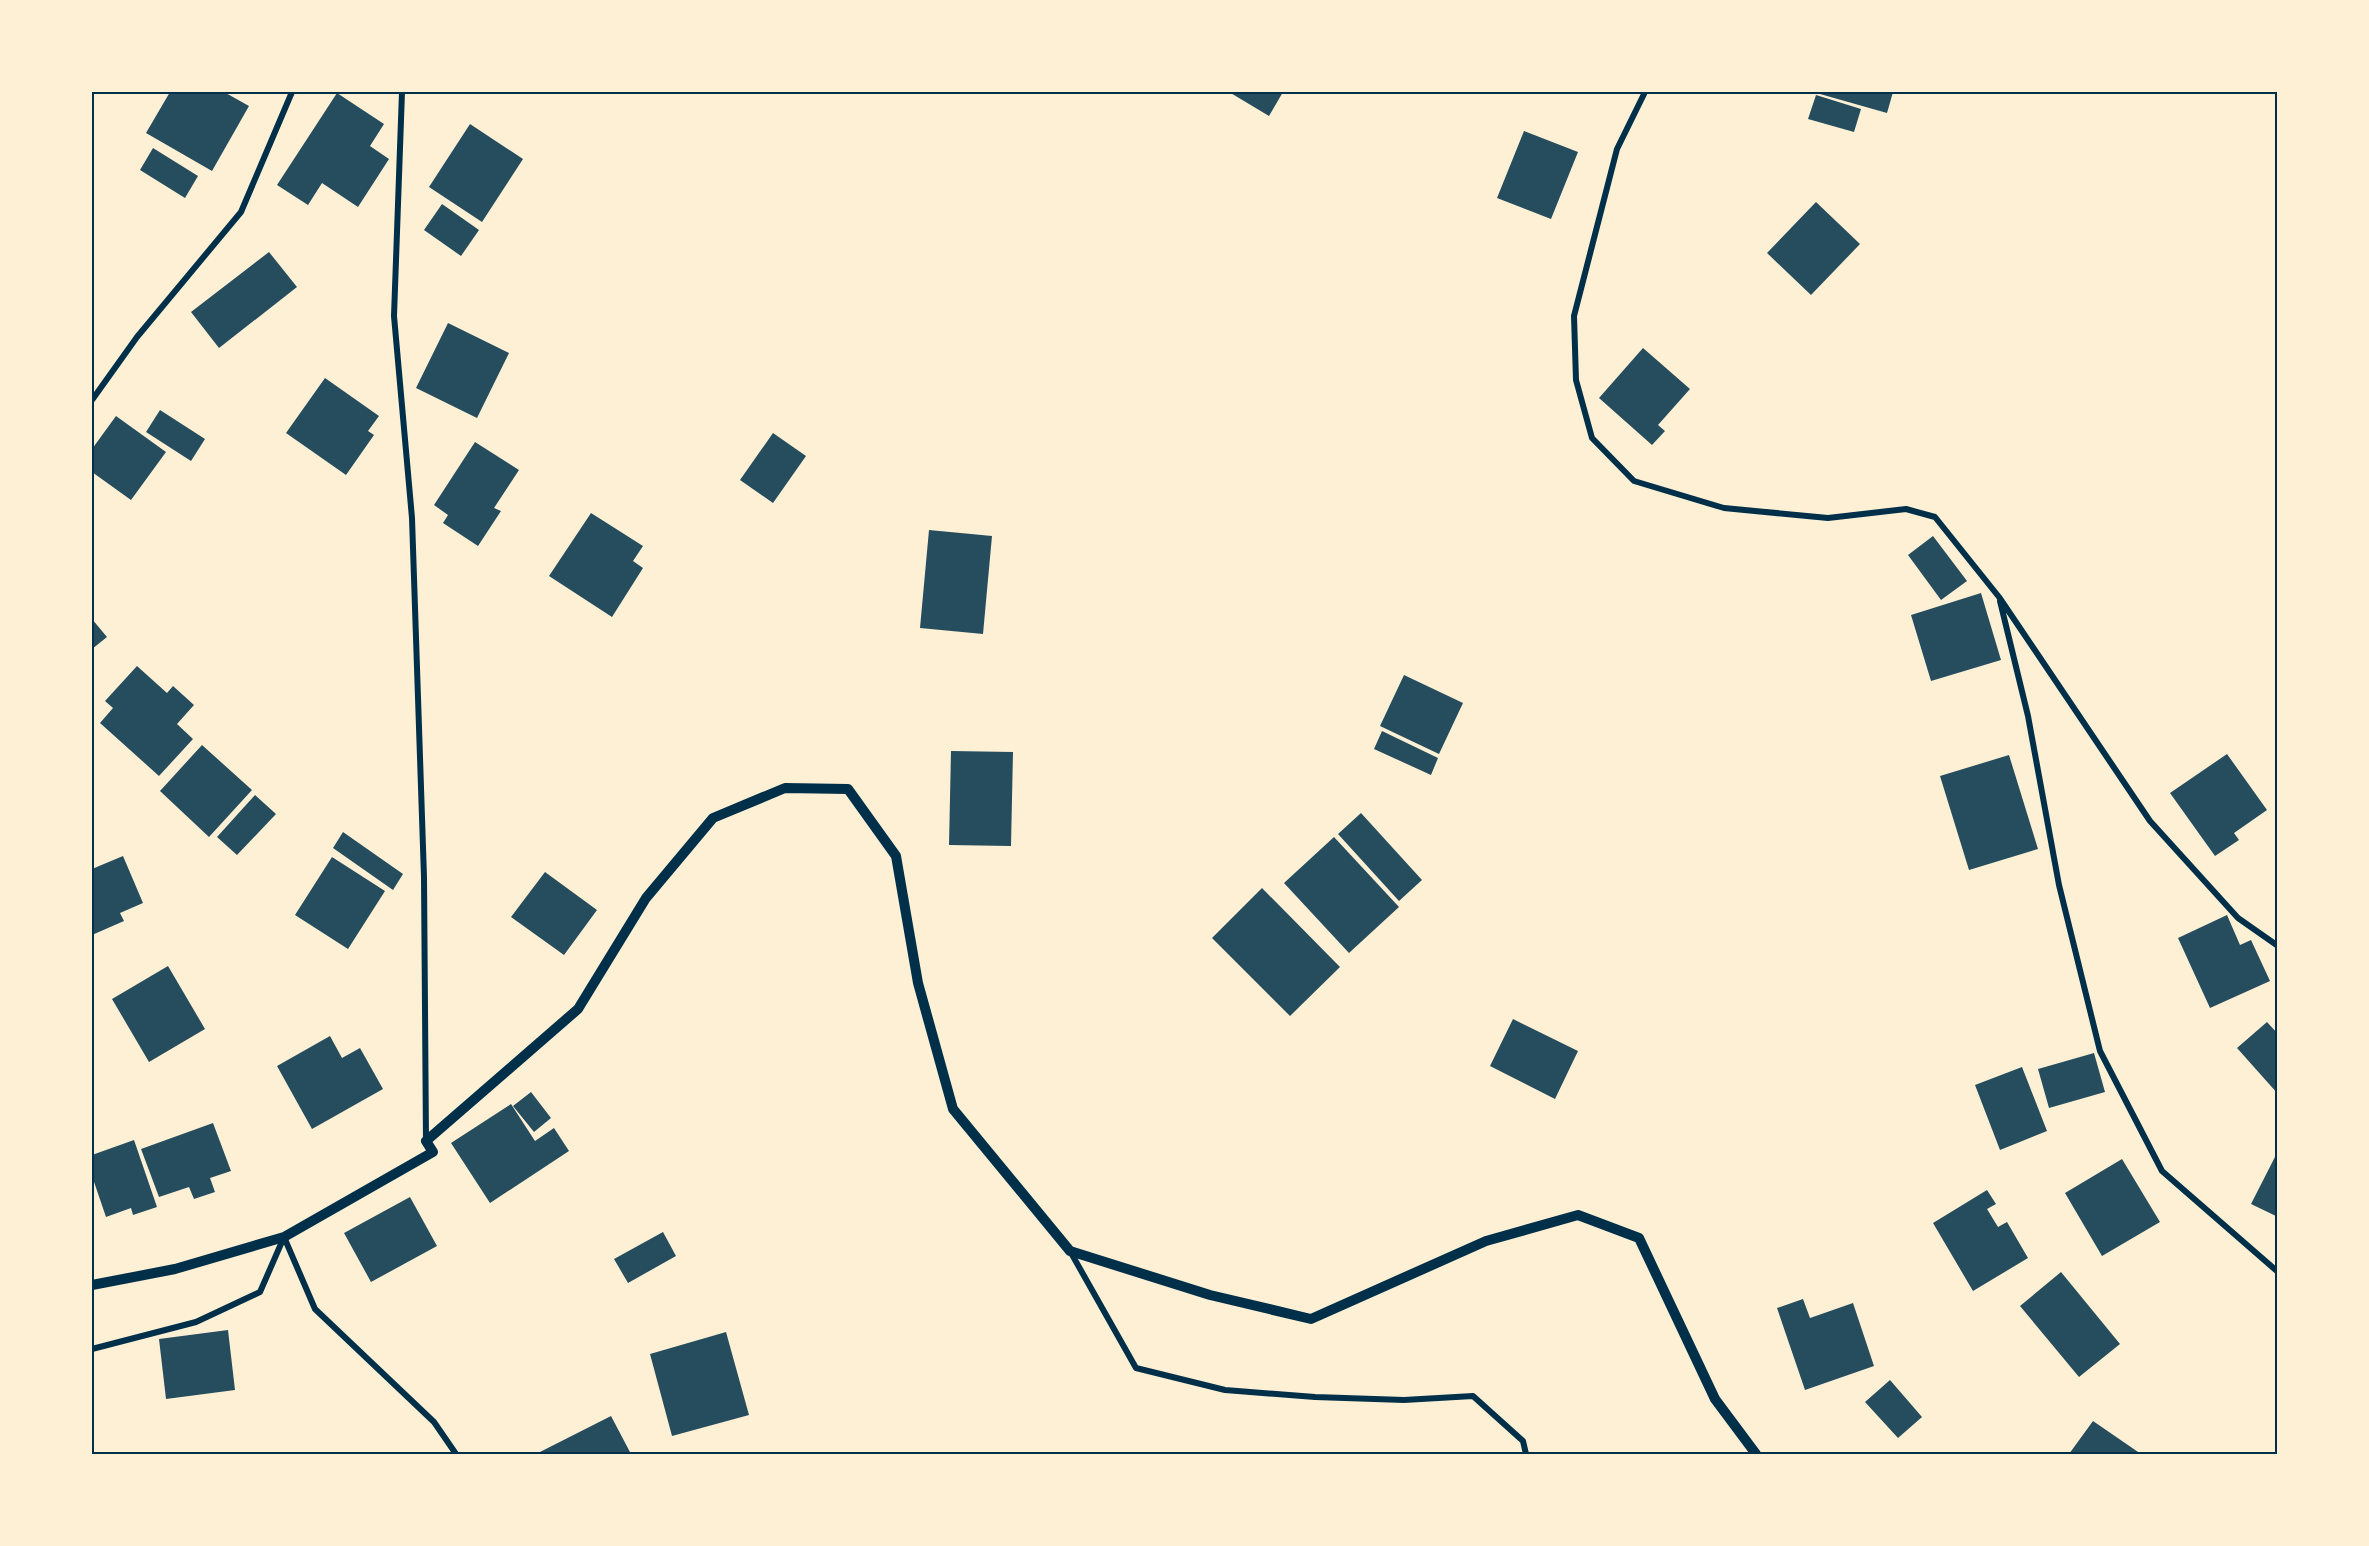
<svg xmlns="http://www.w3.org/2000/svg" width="2369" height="1546" font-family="'Varela Round',sans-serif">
<rect width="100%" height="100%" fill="#fdf0d5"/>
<path fill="#264d5e" d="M170 92H224L249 106 212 171 146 133Z
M1229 92H1283L1269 116Z
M1821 92H1893L1887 113 1820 94Z
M337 93 384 124 370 146 389 159 358 207 322 183 308 205 277 185Z
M1816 95 1861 109 1854 132 1808 119Z
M470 124 523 159 482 222 429 187Z
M1524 131 1578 152 1551 219 1497 198Z
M153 148 198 176 185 198 140 170Z
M1816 202 1860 244 1811 295 1767 253Z
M442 204 479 230 461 256 424 230Z
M269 252 297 287 219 348 191 312Z
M448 323 509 353 477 418 416 388Z
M1643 348 1690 389 1658 425 1665 431 1652 445 1599 398Z
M325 378 379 416 368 431 374 435 346 475 286 433Z
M160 410 205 439 191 461 146 432Z
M116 416 166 452 131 500 92 472V449Z
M773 433 806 456 773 503 740 480Z
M475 442 519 470 494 508 501 511 478 546 443 523 448 515 434 505Z
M591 513 643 546 633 561 643 568 612 617 549 576Z
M929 530 992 536 983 634 920 628Z
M1933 536 1967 581 1941 600 1908 555Z
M1981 593 2001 660 1931 681 1911 615Z
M92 619 107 637 92 649Z
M137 666 167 693 173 686 194 705 177 724 193 739 159 776 100 723 113 708 105 701Z
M1404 675 1463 703 1439 754 1380 726Z
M1382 731 1438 758 1431 775 1374 749Z
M202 745 252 790 209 837 160 791Z
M951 751 1013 752 1011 846 949 845Z
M2227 754 2267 810 2234 833 2239 840 2215 856 2170 793Z
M2009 755 2038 849 1969 870 1940 776Z
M255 795 276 814 237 855 217 837Z
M1361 813 1422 880 1399 901 1338 834Z
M343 832 403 874 393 890 333 848Z
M1334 837 1399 907 1349 953 1284 883Z
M123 856 143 903 120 913 124 921 92 935V869Z
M332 857 385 891 348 949 295 915Z
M545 872 597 910 564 955 511 917Z
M1262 888 1340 967 1290 1016 1212 938Z
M2227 915 2240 945 2251 940 2270 981 2210 1008 2178 938Z
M168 966 205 1029 149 1062 112 999Z
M1513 1019 1578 1051 1555 1099 1490 1066Z
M2267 1022 2278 1034V1094L2237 1048Z
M330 1036 342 1058 360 1048 383 1089 312 1129 277 1066Z
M2094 1053 2105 1092 2049 1108 2038 1069Z
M2022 1067 2047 1131 2000 1150 1975 1085Z
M531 1092 551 1118 534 1132 513 1106Z
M511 1104 535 1141 554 1128 569 1151 490 1203 451 1143Z
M213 1123 231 1171 210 1178 215 1192 194 1199 189 1187 159 1197 141 1149Z
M134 1140 157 1207 133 1215 131 1208 106 1217 92 1176V1155Z
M2278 1151V1217L2251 1204Z
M2122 1159 2160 1222 2102 1256 2065 1193Z
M1987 1190 1996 1204 1987 1209 1998 1227 2007 1222 2028 1258 1973 1291 1933 1223Z
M410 1197 437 1246 371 1282 344 1233Z
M663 1232 676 1256 628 1283 614 1259Z
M2061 1272 2120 1344 2079 1377 2020 1306Z
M1803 1299 1810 1318 1853 1303 1874 1366 1805 1390 1777 1308Z
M228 1330 235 1390 166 1399 159 1339Z
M726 1332 749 1415 672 1436 650 1354Z
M1890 1380 1922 1417 1898 1438 1865 1402Z
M611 1416 631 1454H536Z
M2093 1421 2141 1454H2069Z"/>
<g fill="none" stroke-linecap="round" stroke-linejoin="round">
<path stroke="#003049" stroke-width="6" d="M402 92 394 316 412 518 424 877 426 1141
M1645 92 1617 149 1574 316 1576 380 1592 438 1634 481 1724 508 1828 518 1906 509 1935 517 1999 597 2150 821 2238 918 2278 946
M92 400 137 337 241 212 292 92
M2000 601 2028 716 2059 885 2100 1051 2162 1171 2278 1272
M284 1237 315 1309 434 1422 456 1454
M1070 1251 1136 1368 1225 1390 1315 1397 1404 1400 1473 1396 1523 1441 1526 1454
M92 1349 196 1322 260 1292 284 1237"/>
<path stroke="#003049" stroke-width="10" d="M92 1285 175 1269 284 1237 433 1152 426 1141 578 1009 646 898 713 818 785 788 848 789 896 856 918 983 953 1109 1070 1251 1210 1295 1311 1319 1486 1241 1578 1215 1639 1238 1715 1399 1756 1454"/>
</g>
<rect width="2369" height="1546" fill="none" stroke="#fdf0d5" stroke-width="186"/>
<rect x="93" y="93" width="2183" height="1360" fill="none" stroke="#003049" stroke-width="2"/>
</svg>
